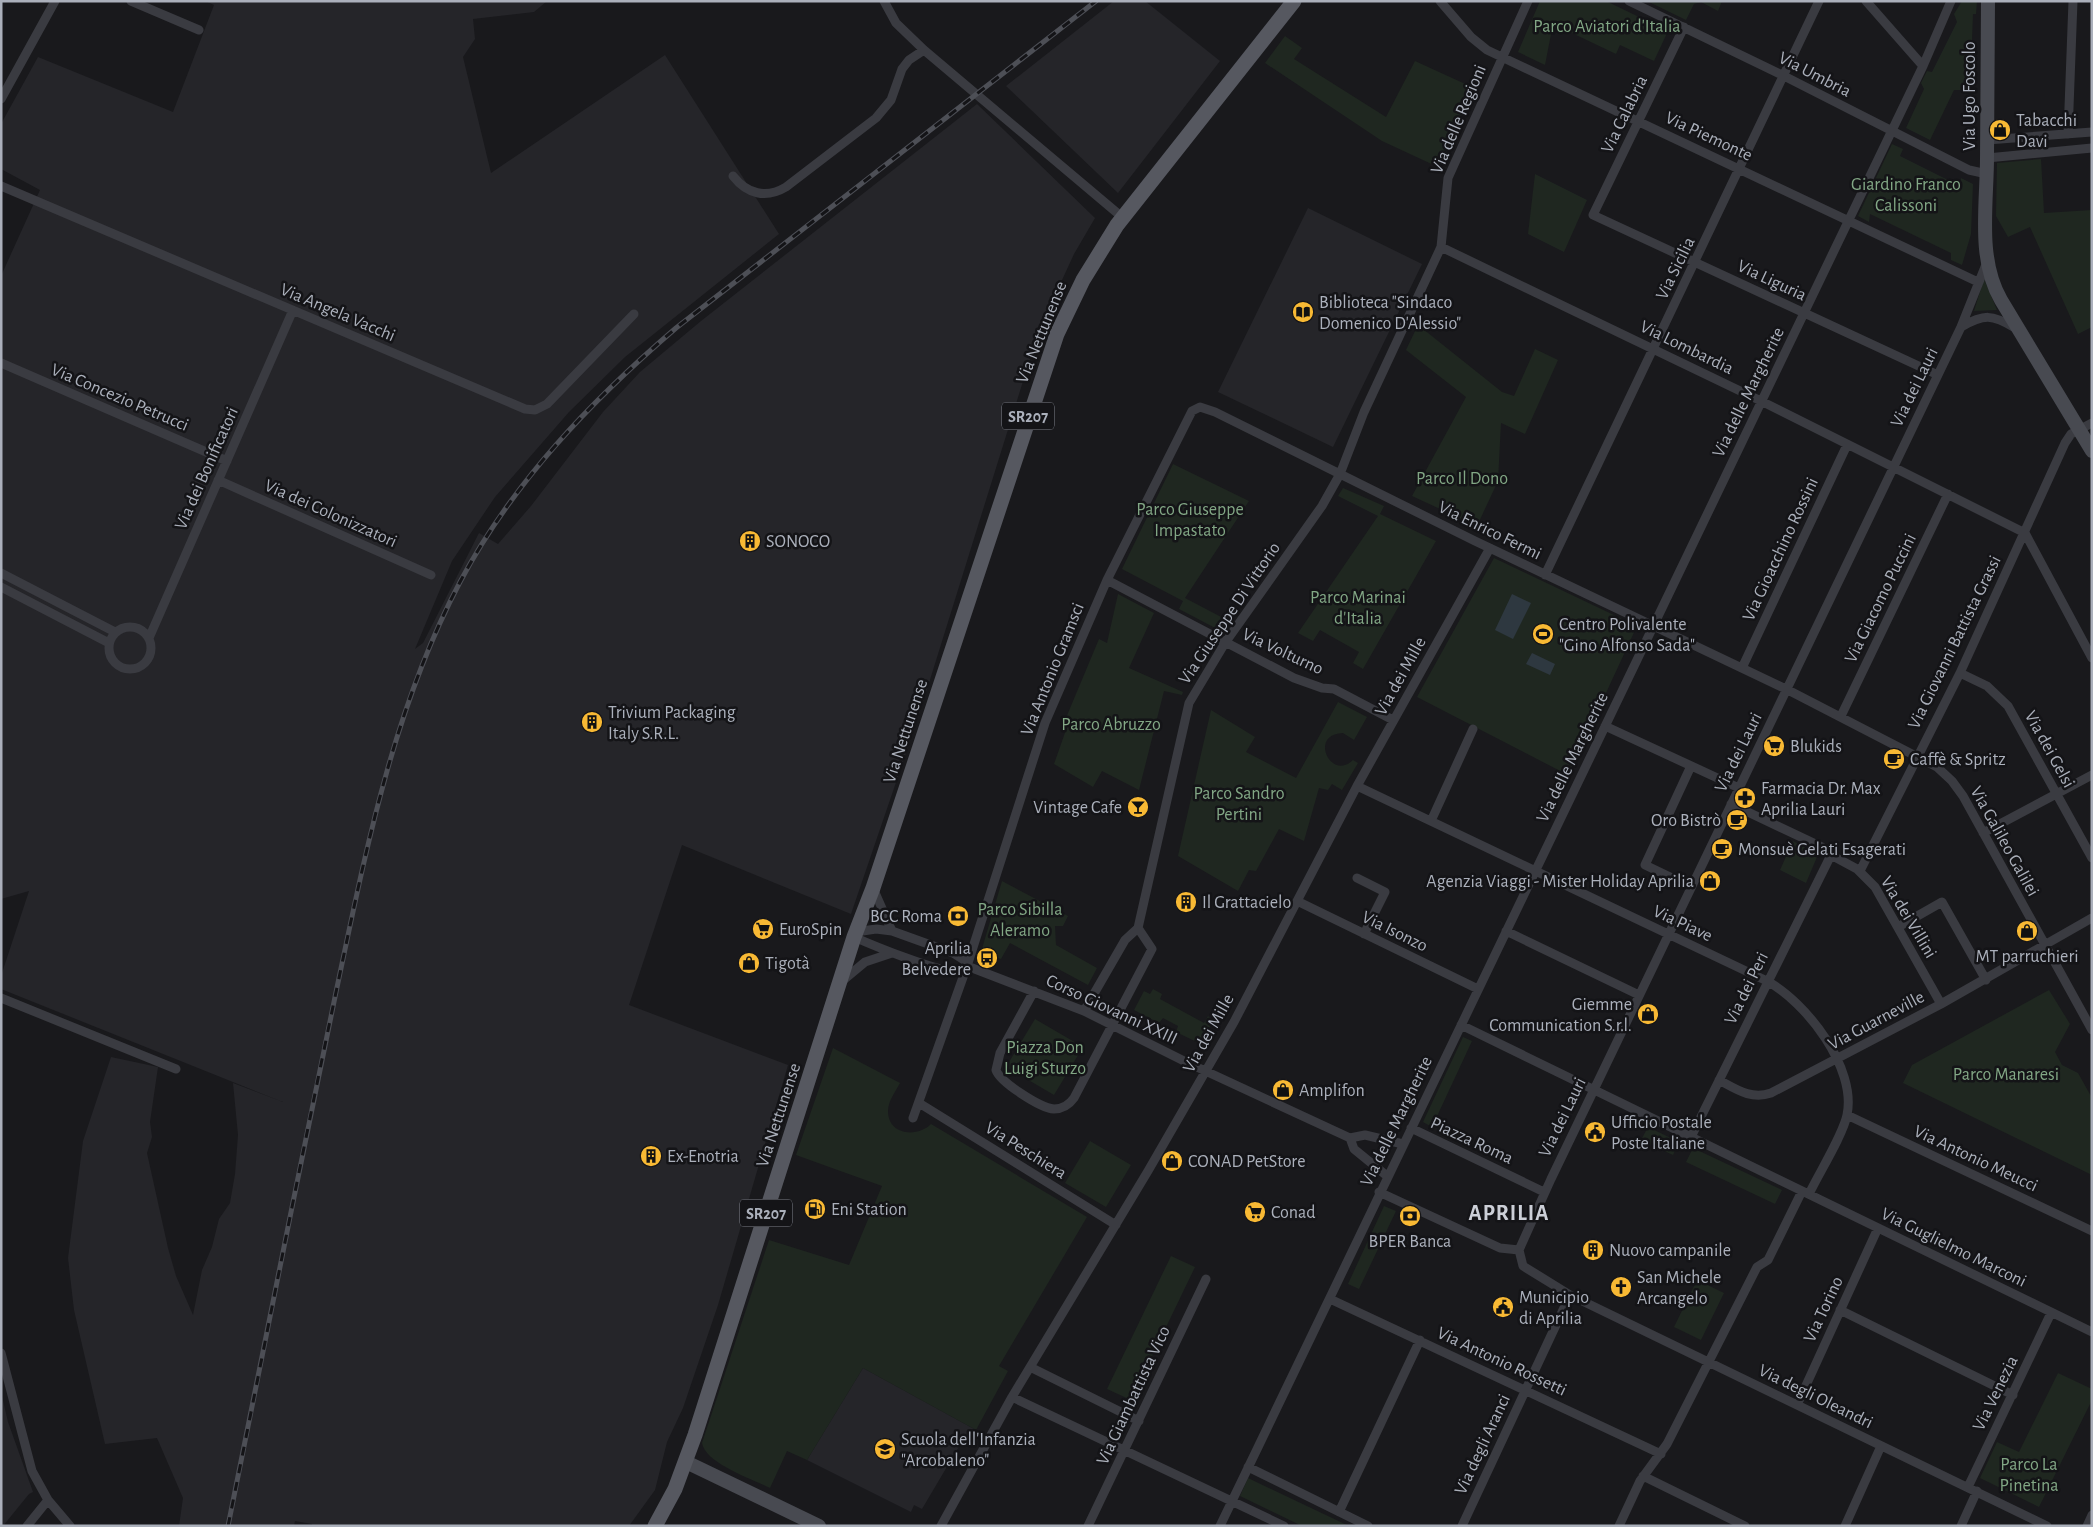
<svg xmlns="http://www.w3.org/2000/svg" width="2093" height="1527" font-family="'Alegreya Sans',sans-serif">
<rect width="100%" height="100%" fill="#19191c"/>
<path fill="#252529" d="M205 1H547L534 12 473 19 475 39 463 57 491 173 665 55 779 234 625 357 569 412 495 497 452 561 415 649 423 643 479 533 498 544 531 506 603 412 640 372 701 321 977 104 1095 218 1074 254 1039 330 919 715 851 914 682 845 629 1005 788 1065 718 1305 683 1408 667 1442 655 1490 629 1526H312V1524L295 1521 294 1526H179L183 1498 157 1438 105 1444 74 1310 68 1258 83 1141 111 1057 158 1067 150 1122 152 1137 147 1153 168 1248 176 1276 193 1315 202 1270 212 1247 219 1219 230 1203 235 1174 238 1135 233 1083 283 1102 1 989V976L29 891 1 899V276L40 190 1 169V124L38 57 173 112 214 5Z
M1114 1H1145L1220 61 1118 193 1006 86Z
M1308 208 1422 264 1333 447 1218 392Z
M863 1368 976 1430H969V1438H964L922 1509 914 1505 911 1512 807 1460Z
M1 1392 8 1422 33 1492 29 1494 3 1526H1Z"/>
<path fill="#1f2720" d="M1540 1H1606L1668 31 1654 61 1620 45 1616 54 1553 24 1545 65 1518 52Z
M1647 1H1722L1718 11 1701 2 1694 4 1686 20Z
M1962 1H1977L1976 14H1973L1970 90H1954L1930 140 1906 128 1924 89 1921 83 1927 71 1932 72 1957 22 1954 14Z
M1285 36 1302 48 1294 59 1386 117 1415 61 1474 88 1438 167 1382 141 1265 63Z
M1892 144 1903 149 1900 156 1960 186 1961 178 1973 184 1971 234 1962 265 1951 260V253L1870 214 1869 222 1858 216Z
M2041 159 2044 213 2092 210V327L2078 334 2030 227 2008 237 1996 216 1997 163Z
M1535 174 1587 200 1564 252 1528 234Z
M1984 279 1997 310 1974 311Z
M1418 325 1502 392 1514 396 1535 349 1558 360 1525 434 1501 423 1498 481 1477 526 1412 496 1466 397 1406 350Z
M1173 464 1249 501 1185 598 1225 619 1219 630 1179 609 1183 601 1122 569Z
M1343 488 1384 506 1380 514 1436 541 1363 669 1353 663 1359 652 1320 630 1313 641 1298 633 1378 516 1338 496Z
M1494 558 1637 626 1568 775 1417 697Z
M1118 594 1154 613 1129 668 1183 692 1182 695 1164 691 1139 790 1102 771 1093 787 1054 764 1067 727 1063 725 1099 639 1107 643Z
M1338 702 1367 717 1354 740 1343 733C1308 734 1331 782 1353 760L1358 763 1342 790 1332 784 1328 790 1319 788 1304 841 1279 829 1256 871 1249 870 1238 891 1178 856 1211 710 1255 737 1246 752 1296 778Z
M1793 841 1817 854V857L1806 883 1780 870Z
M1002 881 1068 916 1063 926H1055L1056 945 1097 968 1088 985 1010 943 1001 959 981 952Z
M1153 989 1162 994 1160 999 1204 1023 1208 1016 1210 1018 1208 1021 1212 1023 1201 1044 1176 1032 1178 1026 1163 1018 1159 1023 1134 1010 1144 991 1150 994Z
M2049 990 2070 1024 2055 1052 2062 1065 2078 1073 2092 1098V1175L1903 1083 1912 1065Z
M1035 1019 1083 1047 1054 1095 1006 1067Z
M1463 1037 1472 1041 1432 1127 1423 1122Z
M833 1048 900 1083C896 1091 888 1101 888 1111 888 1135 917 1138 931 1124L1087 1217 999 1366 1008 1371 976 1430 863 1368 807 1460 787 1451 770 1488C752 1479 705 1463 702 1443L769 1240 849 1265 882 1186 796 1155Z
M1648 1127 1679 1142 1673 1155 1641 1140Z
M1090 1141 1131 1165 1106 1207 1065 1183Z
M1693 1148 1782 1190 1775 1204 1686 1162Z
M1384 1206 1396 1211 1359 1289 1348 1284Z
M1171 1256 1195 1267 1131 1400 1107 1389Z
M1697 1280 1724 1293 1701 1340 1674 1327Z
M2058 1373 2092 1389V1400L2039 1507 1980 1478 1997 1442 2019 1452Z
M1248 1478 1349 1526H1302L1240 1496Z"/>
<path fill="#2e3840" d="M1512 594 1531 603 1513 639 1495 630Z
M1532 653 1555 664 1550 675 1526 664Z"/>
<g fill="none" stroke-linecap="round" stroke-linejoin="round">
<path stroke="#3a3b41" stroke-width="9" d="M131 1 199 30
M884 1 896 23 924 50 1122 217
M1440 1 1471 37 1487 50 1978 282
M1629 1 1784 76 1969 170 1987 174
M1866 1 1923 66
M1684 27 1593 215 1938 375
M1 99 55 1
M2068 134 2073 1
M1987 140 2092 132
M1987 158 2092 148
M733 176C747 194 766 199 786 187L876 118 891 100 902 69 909 60 924 50
M1 186 525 409 535 410 547 404 634 314
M1441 247 1761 401 2025 533
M1987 262 1961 327 1551 1179 1519 1250 1523 1266 1570 1295 2047 1526
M1961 327C1984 314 1992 314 2015 328
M1 363 227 461
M218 480 431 575
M2025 533 2092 658
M1 573 115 632
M1545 575 1819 1
M1107 580 1294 678 1322 688 1334 689 1393 720
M1 587 109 643
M109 648a21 21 0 1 1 42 0a21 21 0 1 1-42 0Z
M149 638 293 310
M1742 668 1847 445
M1960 673 1987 686 2008 706 2092 858
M1841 716 1948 494
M1605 726 1739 788
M1691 766 1645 865 1691 887
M1357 786 1767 981C1806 1002 1857 1068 1847 1115 1843 1135 1819 1173 1809 1194
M1731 804 1822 847 1831 855 1857 869 1875 887 1941 1004
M1431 821 1473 729
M1983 833 2092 775
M1860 871 1960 673 2065 443 2071 434 2092 423
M1357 878 1385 892 1364 934
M873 888 892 931
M1297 901 1478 989
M1898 927 1942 902 1986 980
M1506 931 1639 995
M856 932 876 929 892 931 953 953 964 960 967 966 1084 1011 1186 1062 1350 1138
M854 937C872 945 940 973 956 971 960 970 963 968 967 966
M841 982 865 962 892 953
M1034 991 1000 1053 996 1070C1000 1082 1040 1108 1054 1109 1062 1109 1069 1105 1074 1098L1152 949 1138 928
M1 998 176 1069
M1084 1011 1125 940 1138 928 1189 703 1225 643 1322 506 1340 474 1364 412 1441 247 1448 178 1528 1
M1461 1025 2092 1332
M1719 1080C1736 1089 1751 1100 1771 1093L1941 1004 2092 918
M919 1103 1116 1225
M1847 1115 2092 1231
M913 1118 967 966 1045 723 1107 580 1192 411 1200 407 1215 412 1475 541 1786 689 1937 767 1952 781 1963 796 2092 1030
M1411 1128 1544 1192
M1691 1137 1831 855
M1350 1138 1365 1135 1403 1144
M1350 1138 1354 1149 1387 1176
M1379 1192 1500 1248 1519 1250
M1330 1299 1661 1454
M1840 1310 2013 1395
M1 1353 32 1471 48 1500 70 1526
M1030 1367 1139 1421
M1012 1397 1284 1526
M1797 1405 1878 1228
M1248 1467 1368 1526
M1643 1476 1745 1526
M1968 1487 2051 1313
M1339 1512 1420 1340
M27 1526 48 1500
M941 1526 1012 1397 1148 1171 1234 1022 1357 786 1490 548
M1088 1526 1206 1279
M1220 1526 1923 66 1951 1
M1462 1526 1570 1295
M1619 1526 1640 1481 1667 1444 1757 1267 1768 1260 1802 1191
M1845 1526 1881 1446
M1961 1526 1977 1491
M2087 1526 2092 1515"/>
<path stroke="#484a51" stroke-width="14" d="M1988 1C1988 53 1987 105 1987 158 1987 203 1977 259 2001 300L2092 451
M686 1462 819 1526"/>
<path stroke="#565860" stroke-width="15" d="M655 1526 675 1489 695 1435 854 937 873 888 1057 334 1083 280 1117 225 1294 1"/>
<g stroke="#4d4f56" stroke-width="5">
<path id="rail" d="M228 1526C264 1350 298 1173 335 997 365 855 392 711 460 582 513 482 591 401 676 328L1096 1"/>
</g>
<use href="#rail" stroke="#141417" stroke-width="3" stroke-dasharray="9" stroke-linecap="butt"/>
</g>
<defs>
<g id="shop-disc" transform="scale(1.125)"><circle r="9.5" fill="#f8b934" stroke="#141417"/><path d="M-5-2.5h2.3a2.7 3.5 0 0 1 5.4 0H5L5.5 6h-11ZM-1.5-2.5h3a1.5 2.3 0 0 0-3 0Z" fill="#111"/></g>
<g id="library-disc" transform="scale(1.125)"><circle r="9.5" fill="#f8b934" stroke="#141417"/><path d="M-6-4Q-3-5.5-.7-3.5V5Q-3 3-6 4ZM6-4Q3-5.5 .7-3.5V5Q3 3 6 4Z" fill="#111"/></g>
<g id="building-disc" transform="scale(1.125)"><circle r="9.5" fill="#f8b934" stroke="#141417"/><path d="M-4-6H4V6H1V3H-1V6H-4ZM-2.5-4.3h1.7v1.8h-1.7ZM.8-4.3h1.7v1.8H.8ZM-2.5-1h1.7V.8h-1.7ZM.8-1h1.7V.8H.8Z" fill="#111"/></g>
<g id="stadium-disc" transform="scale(1.125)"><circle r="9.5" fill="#f8b934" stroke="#141417"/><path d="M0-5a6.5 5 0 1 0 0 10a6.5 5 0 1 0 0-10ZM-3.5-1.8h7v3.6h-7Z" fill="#111"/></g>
<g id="supermarket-disc" transform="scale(1.125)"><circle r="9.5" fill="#f8b934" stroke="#141417"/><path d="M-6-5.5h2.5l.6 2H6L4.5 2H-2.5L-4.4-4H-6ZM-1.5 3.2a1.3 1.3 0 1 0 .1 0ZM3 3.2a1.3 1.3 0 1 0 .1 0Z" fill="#111"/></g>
<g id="cafe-disc" transform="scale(1.125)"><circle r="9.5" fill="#f8b934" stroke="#141417"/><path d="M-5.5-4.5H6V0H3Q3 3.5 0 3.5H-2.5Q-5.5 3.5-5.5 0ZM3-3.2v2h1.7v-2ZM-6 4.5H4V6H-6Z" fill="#111"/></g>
<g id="pharmacy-disc" transform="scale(1.125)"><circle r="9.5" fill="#f8b934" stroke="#141417"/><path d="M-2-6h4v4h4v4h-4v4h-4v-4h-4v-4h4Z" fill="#111"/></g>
<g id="bar-disc" transform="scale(1.125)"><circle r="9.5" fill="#f8b934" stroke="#141417"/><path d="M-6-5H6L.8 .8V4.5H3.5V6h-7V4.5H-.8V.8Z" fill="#111"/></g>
<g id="bank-disc" transform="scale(1.125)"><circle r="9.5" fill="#f8b934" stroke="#141417"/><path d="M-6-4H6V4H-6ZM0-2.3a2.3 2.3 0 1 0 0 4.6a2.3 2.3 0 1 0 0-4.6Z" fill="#111"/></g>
<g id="bus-disc" transform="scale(1.125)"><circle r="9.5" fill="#f8b934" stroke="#141417"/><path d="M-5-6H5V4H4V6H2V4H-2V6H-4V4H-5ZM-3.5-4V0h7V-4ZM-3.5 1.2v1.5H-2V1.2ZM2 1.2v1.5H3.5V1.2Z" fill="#111"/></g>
<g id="civic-disc" transform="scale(1.125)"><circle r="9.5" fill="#f8b934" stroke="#141417"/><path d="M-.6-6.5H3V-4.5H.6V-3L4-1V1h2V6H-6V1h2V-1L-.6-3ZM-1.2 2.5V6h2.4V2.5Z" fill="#111"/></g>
<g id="fuel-disc" transform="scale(1.125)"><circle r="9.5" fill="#f8b934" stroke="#141417"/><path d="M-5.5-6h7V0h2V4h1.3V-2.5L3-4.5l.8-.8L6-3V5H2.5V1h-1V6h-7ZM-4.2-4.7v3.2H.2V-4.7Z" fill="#111"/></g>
<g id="church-disc" transform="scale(1.125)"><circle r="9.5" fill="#f8b934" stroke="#141417"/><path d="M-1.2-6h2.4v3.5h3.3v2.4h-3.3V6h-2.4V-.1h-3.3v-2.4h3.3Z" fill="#111"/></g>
<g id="school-disc" transform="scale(1.125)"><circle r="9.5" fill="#f8b934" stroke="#141417"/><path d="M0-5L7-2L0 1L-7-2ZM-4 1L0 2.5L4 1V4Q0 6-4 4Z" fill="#111"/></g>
</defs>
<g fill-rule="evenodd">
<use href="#shop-disc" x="2000" y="130"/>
<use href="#library-disc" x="1303" y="312"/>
<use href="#building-disc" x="750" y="541"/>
<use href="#stadium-disc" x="1543" y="634"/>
<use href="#building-disc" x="592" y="722"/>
<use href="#supermarket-disc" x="1774" y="746"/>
<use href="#cafe-disc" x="1894" y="759"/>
<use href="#pharmacy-disc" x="1745" y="798"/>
<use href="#bar-disc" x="1138" y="807"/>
<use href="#cafe-disc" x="1737" y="820"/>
<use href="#cafe-disc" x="1722" y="849"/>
<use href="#shop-disc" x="1710" y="881"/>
<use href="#building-disc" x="1186" y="902"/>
<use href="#bank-disc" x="958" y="916"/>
<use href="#supermarket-disc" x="763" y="929"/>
<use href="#shop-disc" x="2027" y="931"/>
<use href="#bus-disc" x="987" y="958"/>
<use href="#shop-disc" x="749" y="963"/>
<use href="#shop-disc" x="1648" y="1014"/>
<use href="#shop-disc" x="1283" y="1090"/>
<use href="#civic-disc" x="1595" y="1132"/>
<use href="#building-disc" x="651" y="1156"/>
<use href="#shop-disc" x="1172" y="1161"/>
<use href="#fuel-disc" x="815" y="1209"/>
<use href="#supermarket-disc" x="1255" y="1212"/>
<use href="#bank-disc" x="1410" y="1216"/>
<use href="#building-disc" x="1593" y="1250"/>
<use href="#church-disc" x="1621" y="1287"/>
<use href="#civic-disc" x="1503" y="1307"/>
<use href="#school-disc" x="885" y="1449"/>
</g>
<g text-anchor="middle" stroke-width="5" stroke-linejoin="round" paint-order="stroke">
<g fill="#141417" stroke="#7e818a" stroke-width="1">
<rect x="1002" y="402.5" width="52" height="27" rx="4"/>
<rect x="740" y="1199.5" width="52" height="27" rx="4"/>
</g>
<g font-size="16" font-weight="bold" fill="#abb0bb">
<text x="1028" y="422">SR207</text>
<text x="766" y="1219">SR207</text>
</g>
<g font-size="18" fill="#82a785" stroke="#141417">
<text x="1607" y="32">Parco Aviatori d'Italia</text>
<text x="1906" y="190">Giardino Franco<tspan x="1906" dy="21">Calissoni</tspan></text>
<text x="1462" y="484">Parco Il Dono</text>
<text x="1190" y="515">Parco Giuseppe<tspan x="1190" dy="21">Impastato</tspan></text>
<text x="1358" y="603">Parco Marinai<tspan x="1358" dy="21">d'Italia</tspan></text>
<text x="1111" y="730">Parco Abruzzo</text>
<text x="1239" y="799">Parco Sandro<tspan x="1239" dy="21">Pertini</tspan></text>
<text x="1020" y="915">Parco Sibilla<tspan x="1020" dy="21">Aleramo</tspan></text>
<text x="1045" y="1053">Piazza Don<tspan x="1045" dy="21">Luigi Sturzo</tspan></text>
<text x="2006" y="1080">Parco Manaresi</text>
<text x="2029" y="1470">Parco La<tspan x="2029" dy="21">Pinetina</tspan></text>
</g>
<g font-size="18" fill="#abb0bb" stroke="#141417">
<text transform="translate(1815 74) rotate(27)" y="6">Via Umbria</text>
<text transform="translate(1969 96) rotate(-90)" y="6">Via Ugo Foscolo</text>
<text transform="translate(1624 114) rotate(-64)" y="6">Via Calabria</text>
<text transform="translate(1458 119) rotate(-67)" y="6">Via delle Regioni</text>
<text transform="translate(1709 136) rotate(25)" y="6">Via Piemonte</text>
<text transform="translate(1675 268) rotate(-64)" y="6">Via Sicilia</text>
<text transform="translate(1772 280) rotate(25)" y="6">Via Liguria</text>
<text transform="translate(338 312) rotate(23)" y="6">Via Angela Vacchi</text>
<text transform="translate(1041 332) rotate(-68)" y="6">Via Nettunense</text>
<text transform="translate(1687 347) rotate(26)" y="6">Via Lombardia</text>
<text transform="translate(1914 387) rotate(-64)" y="6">Via dei Lauri</text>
<text transform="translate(1748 392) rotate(-64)" y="6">Via delle Margherite</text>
<text transform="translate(120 397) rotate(23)" y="6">Via Concezio Petrucci</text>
<text transform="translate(206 468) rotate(-66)" y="6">Via dei Bonificatori</text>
<text transform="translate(331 513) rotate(24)" y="6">Via dei Colonizzatori</text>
<text transform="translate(1490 530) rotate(26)" y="6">Via Enrico Fermi</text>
<text transform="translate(1780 549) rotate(-65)" y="6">Via Gioacchino Rossini</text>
<text transform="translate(1880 598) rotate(-64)" y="6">Via Giacomo Puccini</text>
<text transform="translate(1229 613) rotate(-56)" y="6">Via Giuseppe Di Vittorio</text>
<text transform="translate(1954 642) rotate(-64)" y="6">Via Giovanni Battista Grassi</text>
<text transform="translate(1283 651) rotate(25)" y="6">Via Volturno</text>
<text transform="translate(1052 669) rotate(-68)" y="6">Via Antonio Gramsci</text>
<text transform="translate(1400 676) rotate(-61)" y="6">Via dei Mille</text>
<text transform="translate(905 731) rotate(-72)" y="6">Via Nettunense</text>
<text transform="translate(2050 749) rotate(61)" y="6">Via dei Gelsi</text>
<text transform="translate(1738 752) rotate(-64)" y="6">Via dei Lauri</text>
<text transform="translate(1572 757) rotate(-64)" y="6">Via delle Margherite</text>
<text transform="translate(2005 841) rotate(61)" y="6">Via Galileo Galilei</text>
<text transform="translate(1909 917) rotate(59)" y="6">Via dei Villini</text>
<text transform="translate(1683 923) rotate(25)" y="6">Via Piave</text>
<text transform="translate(1395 931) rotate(26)" y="6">Via Isonzo</text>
<text transform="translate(1746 988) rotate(-64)" y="6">Via dei Peri</text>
<text transform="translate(1112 1009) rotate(25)" y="6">Corso Giovanni XXIII</text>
<text transform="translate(1876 1020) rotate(-28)" y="6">Via Guarneville</text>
<text transform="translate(1208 1033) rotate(-61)" y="6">Via dei Mille</text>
<text transform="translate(778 1115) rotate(-72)" y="6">Via Nettunense</text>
<text transform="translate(1562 1117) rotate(-64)" y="6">Via dei Lauri</text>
<text transform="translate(1396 1121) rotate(-64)" y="6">Via delle Margherite</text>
<text transform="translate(1472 1140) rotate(25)" y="6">Piazza Roma</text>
<text transform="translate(1026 1150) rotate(32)" y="6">Via Peschiera</text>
<text transform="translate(1976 1158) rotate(25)" y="6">Via Antonio Meucci</text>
<text transform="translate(1954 1247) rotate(26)" y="6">Via Guglielmo Marconi</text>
<text transform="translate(1823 1309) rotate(-65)" y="6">Via Torino</text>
<text transform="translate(1502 1361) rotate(25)" y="6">Via Antonio Rossetti</text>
<text transform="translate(1995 1393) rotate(-64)" y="6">Via Venezia</text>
<text transform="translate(1133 1395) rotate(-65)" y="6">Via Giambattista Vico</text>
<text transform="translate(1816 1396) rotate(26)" y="6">Via degli Oleandri</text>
<text transform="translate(1482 1444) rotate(-65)" y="6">Via degli Aranci</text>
</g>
<g font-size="18" fill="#abb0bb" stroke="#141417" text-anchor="start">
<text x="2016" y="126">Tabacchi<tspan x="2016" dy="21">Davi</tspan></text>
<text x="1319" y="308">Biblioteca "Sindaco<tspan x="1319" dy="21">Domenico D'Alessio"</tspan></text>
<text x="766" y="547">SONOCO</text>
<text x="1559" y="630">Centro Polivalente<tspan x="1559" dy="21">"Gino Alfonso Sada"</tspan></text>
<text x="608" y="718">Trivium Packaging<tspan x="608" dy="21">Italy S.R.L.</tspan></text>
<text x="1790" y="752">Blukids</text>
<text x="1910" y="765">Caffè &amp; Spritz</text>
<text x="1761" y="794">Farmacia Dr. Max<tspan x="1761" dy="21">Aprilia Lauri</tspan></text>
<text x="1122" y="813" text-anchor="end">Vintage Cafe</text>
<text x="1721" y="826" text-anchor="end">Oro Bistrò</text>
<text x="1738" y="855">Monsuè Gelati Esagerati</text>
<text x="1694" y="887" text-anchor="end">Agenzia Viaggi - Mister Holiday Aprilia</text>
<text x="1202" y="908">Il Grattacielo</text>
<text x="942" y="922" text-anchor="end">BCC Roma</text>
<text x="779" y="935">EuroSpin</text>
<text x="971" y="954" text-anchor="end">Aprilia<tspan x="971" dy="21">Belvedere</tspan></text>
<text x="2027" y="962" text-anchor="middle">MT parruchieri</text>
<text x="765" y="969">Tigotà</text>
<text x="1632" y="1010" text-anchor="end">Giemme<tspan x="1632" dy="21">Communication S.r.l.</tspan></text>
<text x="1299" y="1096">Amplifon</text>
<text x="1611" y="1128">Ufficio Postale<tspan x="1611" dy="21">Poste Italiane</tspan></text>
<text x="667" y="1162">Ex-Enotria</text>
<text x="1188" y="1167">CONAD PetStore</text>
<text x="831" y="1215">Eni Station</text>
<text x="1271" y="1218">Conad</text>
<text x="1410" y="1247" text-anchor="middle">BPER Banca</text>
<text x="1609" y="1256">Nuovo campanile</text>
<text x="1637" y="1283">San Michele<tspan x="1637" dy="21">Arcangelo</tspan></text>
<text x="1519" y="1303">Municipio<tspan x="1519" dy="21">di Aprilia</tspan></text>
<text x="901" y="1445">Scuola dell'Infanzia<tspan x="901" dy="21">"Arcobaleno"</tspan></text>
</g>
<g font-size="22" font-weight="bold" letter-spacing="1" fill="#cccfd7" stroke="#141417">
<text x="1509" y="1220">APRILIA</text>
</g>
</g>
<rect width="2093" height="1527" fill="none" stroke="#abb0bb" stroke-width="5"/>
</svg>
